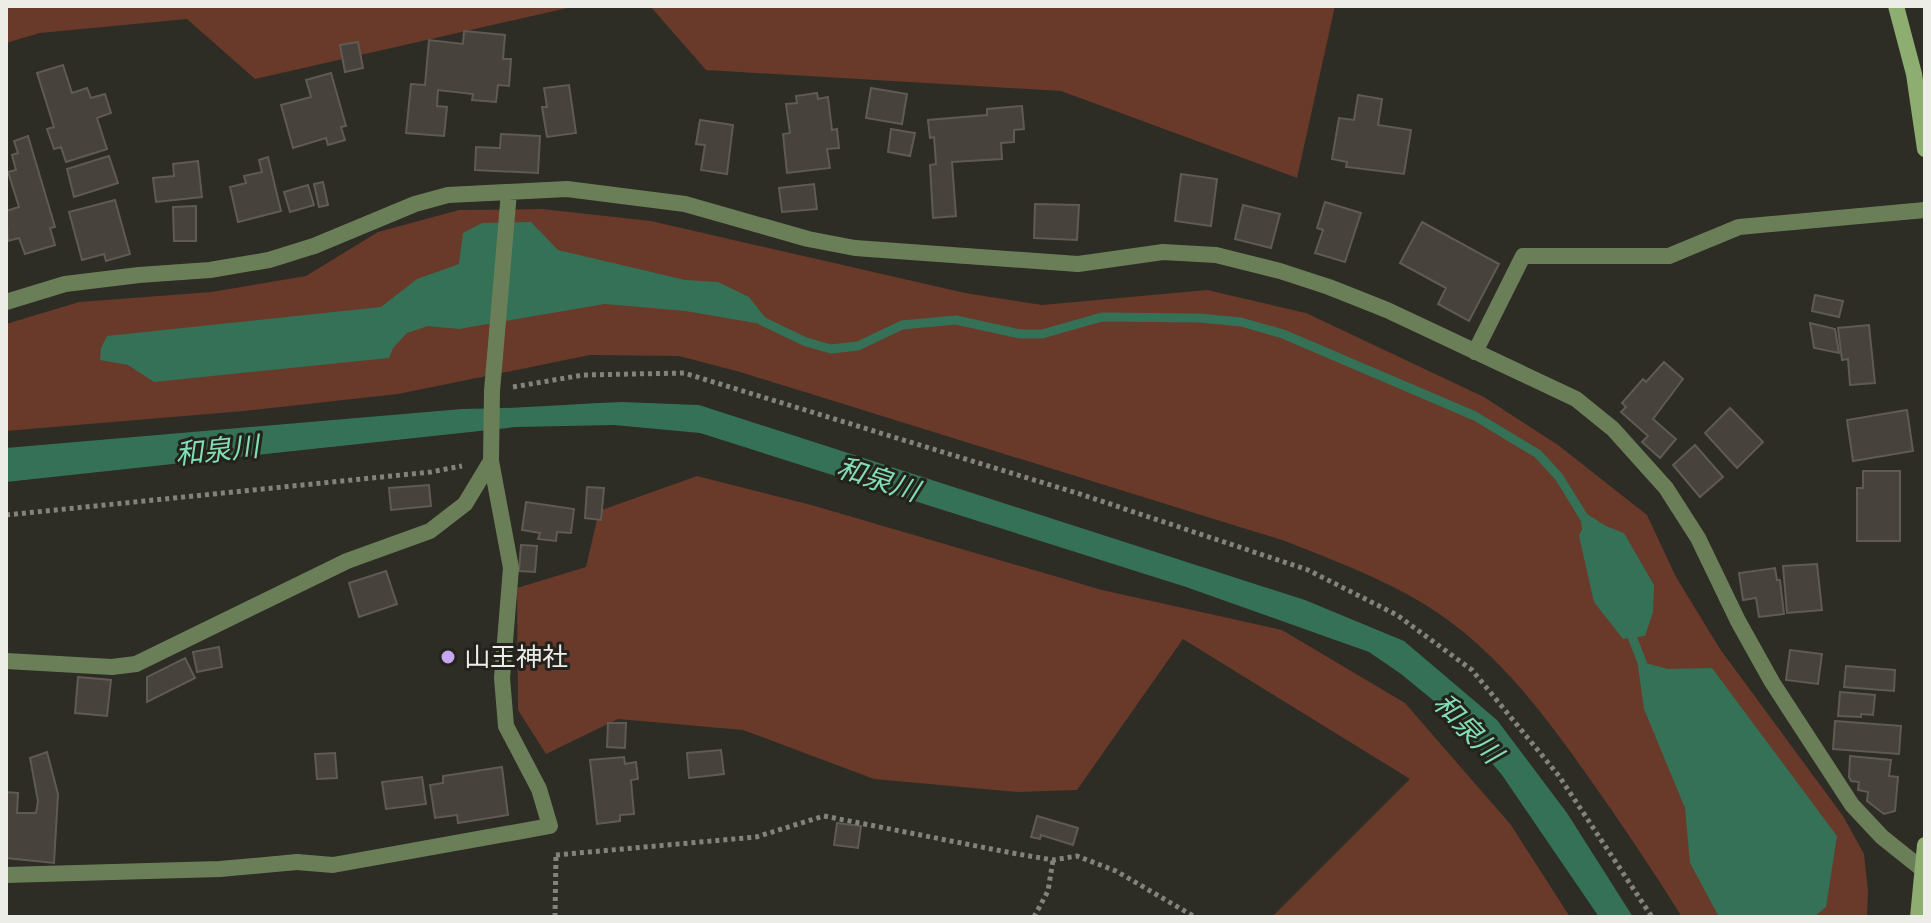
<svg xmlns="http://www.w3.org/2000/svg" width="1931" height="923" font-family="Inter,'Noto Sans JP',sans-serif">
<rect width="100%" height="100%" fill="#2d2c25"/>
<path fill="#69392a" d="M6 6H576L255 79 187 19 40 33 6 43Z
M650 6H1335L1297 178 1061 91 706 70Z
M542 209 651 221 965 293 1042 305 1207 290 1306 313 1484 397 1558 445 1647 515 1676 577 1720 649 1843 816 1864 854 1868 891 1867 917H1682C1651 868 1620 821 1587 775 1542 711 1492 645 1424 604 1380 577 1332 560 1285 541L740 372 679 356 590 355 398 394 244 411 6 431V324L79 302 211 292 306 276 378 232 459 210Z
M697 476 815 506 1102 590 1282 630 1405 703 1511 825 1570 917H1272L1410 779 1183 639 1077 790 1017 792 874 779 743 730 618 719 546 754 518 710 517 588 586 567 599 511Z"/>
<path fill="#357156" d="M531 222 558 250 685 280 718 282 749 297 772 326 685 311 605 304 459 329 428 326 407 333 393 348 389 358 154 382 128 365 100 360 101 348 107 336 381 307 417 279 459 264 463 233 482 223Z
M622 402 699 405 1305 600 1404 641 1497 720 1567 813 1633 917H1599L1502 775 1451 715 1401 674 1369 652 1186 587 700 433 614 425 516 427 6 482V448L462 409C516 409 568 404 622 402Z
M1579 509 1606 526 1624 533 1654 585 1653 612 1645 636 1623 639 1594 602 1579 536 1582 529Z
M1636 652 1642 662 1668 669 1712 668 1837 836 1826 907 1814 917H1719L1690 863 1685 808 1644 709Z"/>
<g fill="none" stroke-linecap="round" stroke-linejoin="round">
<path stroke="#357156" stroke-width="9" d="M762 321 806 342 831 349 858 346 902 325 956 320 1020 334H1042L1102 317 1199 318 1241 322 1283 334 1475 416 1538 454 1559 477 1585 519
M1629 629 1642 662"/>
</g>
<path fill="#47423c" stroke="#605a54" stroke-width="2" d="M464 31 505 35 503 59H511L509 86 498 85 496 102 472 100 473 94 438 90 437 106 447 107 444 136 406 133 411 84 425 85 429 40 463 44Z
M358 42 363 68 345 72 340 45Z
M63 65 72 93 87 88 91 98 105 94 111 113 97 118 107 149 66 162 61 147 54 149 47 129 54 127 37 73Z
M331 73 346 126 341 127 345 140 328 145 326 138 293 148 281 105 311 97 306 80Z
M569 85 576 133 547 137 542 107H547L544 88Z
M871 88 907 94 902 124 866 118Z
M817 93 818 99 828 97 832 130 837 129 839 148 827 149 830 168 787 173 783 134 790 133 786 104 797 103 796 96Z
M1358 95 1382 99 1378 125 1411 130 1404 174 1346 167 1347 162 1332 159 1339 118 1354 120Z
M1022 106 1024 129 1014 130V142L1001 143 1002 159 952 162 956 216 933 218 930 165 936 164 934 137 930 138 928 120 987 115V109Z
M700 120 733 125 727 174 701 170 705 145 696 144Z
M891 129 915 133 910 156 888 152Z
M501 134 540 136 538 173 475 170 476 147 500 148Z
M28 136 55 227 50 228 55 245 25 254 19 238 8 241 6 211 19 207 8 172 16 170 12 155 18 153 14 141Z
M109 156 118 183 74 197 67 169Z
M268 157 281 211 238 222 230 187 246 183 244 176 262 172 259 160Z
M198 161 202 197 156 202 153 178 174 176 173 164Z
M1181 174 1217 179 1211 226 1175 221Z
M323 182 328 205 319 207 314 184Z
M814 184 817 209 782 212 779 188Z
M308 185 314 205 290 212 284 192Z
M115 200 130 254 106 261 104 254 82 260 69 212Z
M1325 202 1361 213 1345 262 1315 253 1323 230 1317 228Z
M1035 204 1079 205 1077 240 1034 238Z
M1243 205 1280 214 1271 248 1235 239Z
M196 206V241H174L173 207Z
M1422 222 1499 264 1469 321 1438 304 1446 288 1400 263Z
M1815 295 1843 301 1839 317 1812 311Z
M1810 323 1835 329 1839 353 1814 348Z
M1869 325 1875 383 1850 385 1848 359 1842 360 1838 328Z
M1664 362 1683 379 1653 419 1676 439 1660 458 1642 442 1648 436 1621 412 1626 407 1622 403 1643 379 1646 382Z
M1730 408 1763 442 1737 468 1705 433Z
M1907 410 1913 451 1853 461 1847 420Z
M1695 445 1723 477 1700 497 1673 465Z
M1863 471H1900V541H1857V488H1863Z
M429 485 431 506 391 510 389 488Z
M587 487 604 488 601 520 585 518Z
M526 502 574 509 571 533 557 532 556 541 538 539 540 533 522 530Z
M521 545 537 546 535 572 519 571Z
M1817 564 1822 610 1787 613 1783 566Z
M1775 568 1777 580H1780L1784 614 1759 617 1756 598 1743 600 1739 573Z
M386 571 397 604 359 617 349 583Z
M219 647 222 667 197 672 193 652Z
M1790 650 1822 654 1818 684 1786 680Z
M185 658 195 678 147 702V677Z
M1846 666 1895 670 1894 691 1844 687Z
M78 677 111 680 107 716 75 713Z
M1840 692 1875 695 1873 715 1861 714V717L1838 716Z
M1835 721 1901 726 1899 754 1833 749Z
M608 723H626L625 748 607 747Z
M721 750 724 774 689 778 687 753Z
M47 752 58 794 54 863 6 858V792L18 793 17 813H36L38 801 30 758Z
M335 753 337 778 317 779 315 754Z
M1850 756 1891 760 1889 776 1898 777 1895 811 1884 814 1867 801 1868 792 1858 790 1859 782 1851 781 1849 777Z
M624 757 625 764 636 762 638 779 631 780 634 814 620 815V821L597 824 590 760Z
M502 767 508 815 458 823 457 815 435 818 430 785 443 783V776Z
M422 777 426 804 386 809 382 782Z
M1037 816 1078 828 1073 845 1041 835 1040 839 1031 837Z
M837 823 861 826 858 848 834 845Z"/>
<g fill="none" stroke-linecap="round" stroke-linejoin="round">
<path stroke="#83827c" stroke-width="5" stroke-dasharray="4 4" stroke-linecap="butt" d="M513 387 583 375 684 373 1080 494 1308 570 1397 615 1472 670 1559 776 1652 917
M6 515 431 472 462 466
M556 855 756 837 824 816 1012 853 1053 860 1077 856 1116 871 1195 917
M555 917 556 854
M1034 917 1048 891 1053 860"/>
<path stroke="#6a7f58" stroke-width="16" d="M297 862 333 865 550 826 539 789 506 726 502 678 511 568 491 461"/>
<path stroke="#6a7f58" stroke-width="16" d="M6 302 65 284 139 275 210 270 269 260 314 246 415 204 448 195 567 189 685 204 808 239 855 248 1078 264 1163 252 1216 255 1280 271 1329 287 1387 310 1576 399 1613 429 1666 488 1698 538 1738 621 1772 682 1852 805 1882 837 1922 869
M1475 352 1523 256H1669L1739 227 1925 210
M6 661 112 667 136 664 347 561 430 531 465 504 491 461 492 391 509 192
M6 875 220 869 297 862"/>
<path stroke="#8dae70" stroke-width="16" d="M1896 6 1914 74 1925 149
M1918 917 1925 845"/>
</g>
<circle fill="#c6a6f0" stroke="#23221c" stroke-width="3" cx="448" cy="657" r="8"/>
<g text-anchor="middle" stroke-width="6" stroke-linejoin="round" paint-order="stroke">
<g font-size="26" fill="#edede8" stroke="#23221c" text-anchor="start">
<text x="464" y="666">山王神社</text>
</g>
<g font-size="28" font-style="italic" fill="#83deb3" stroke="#23221c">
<text transform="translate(217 450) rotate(-6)" y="10">和泉川</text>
<text transform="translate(878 479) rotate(18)" y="10">和泉川</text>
<text transform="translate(1468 728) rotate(46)" y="10">和泉川</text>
</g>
</g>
<rect width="1931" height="923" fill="none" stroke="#edede8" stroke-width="16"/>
</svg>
